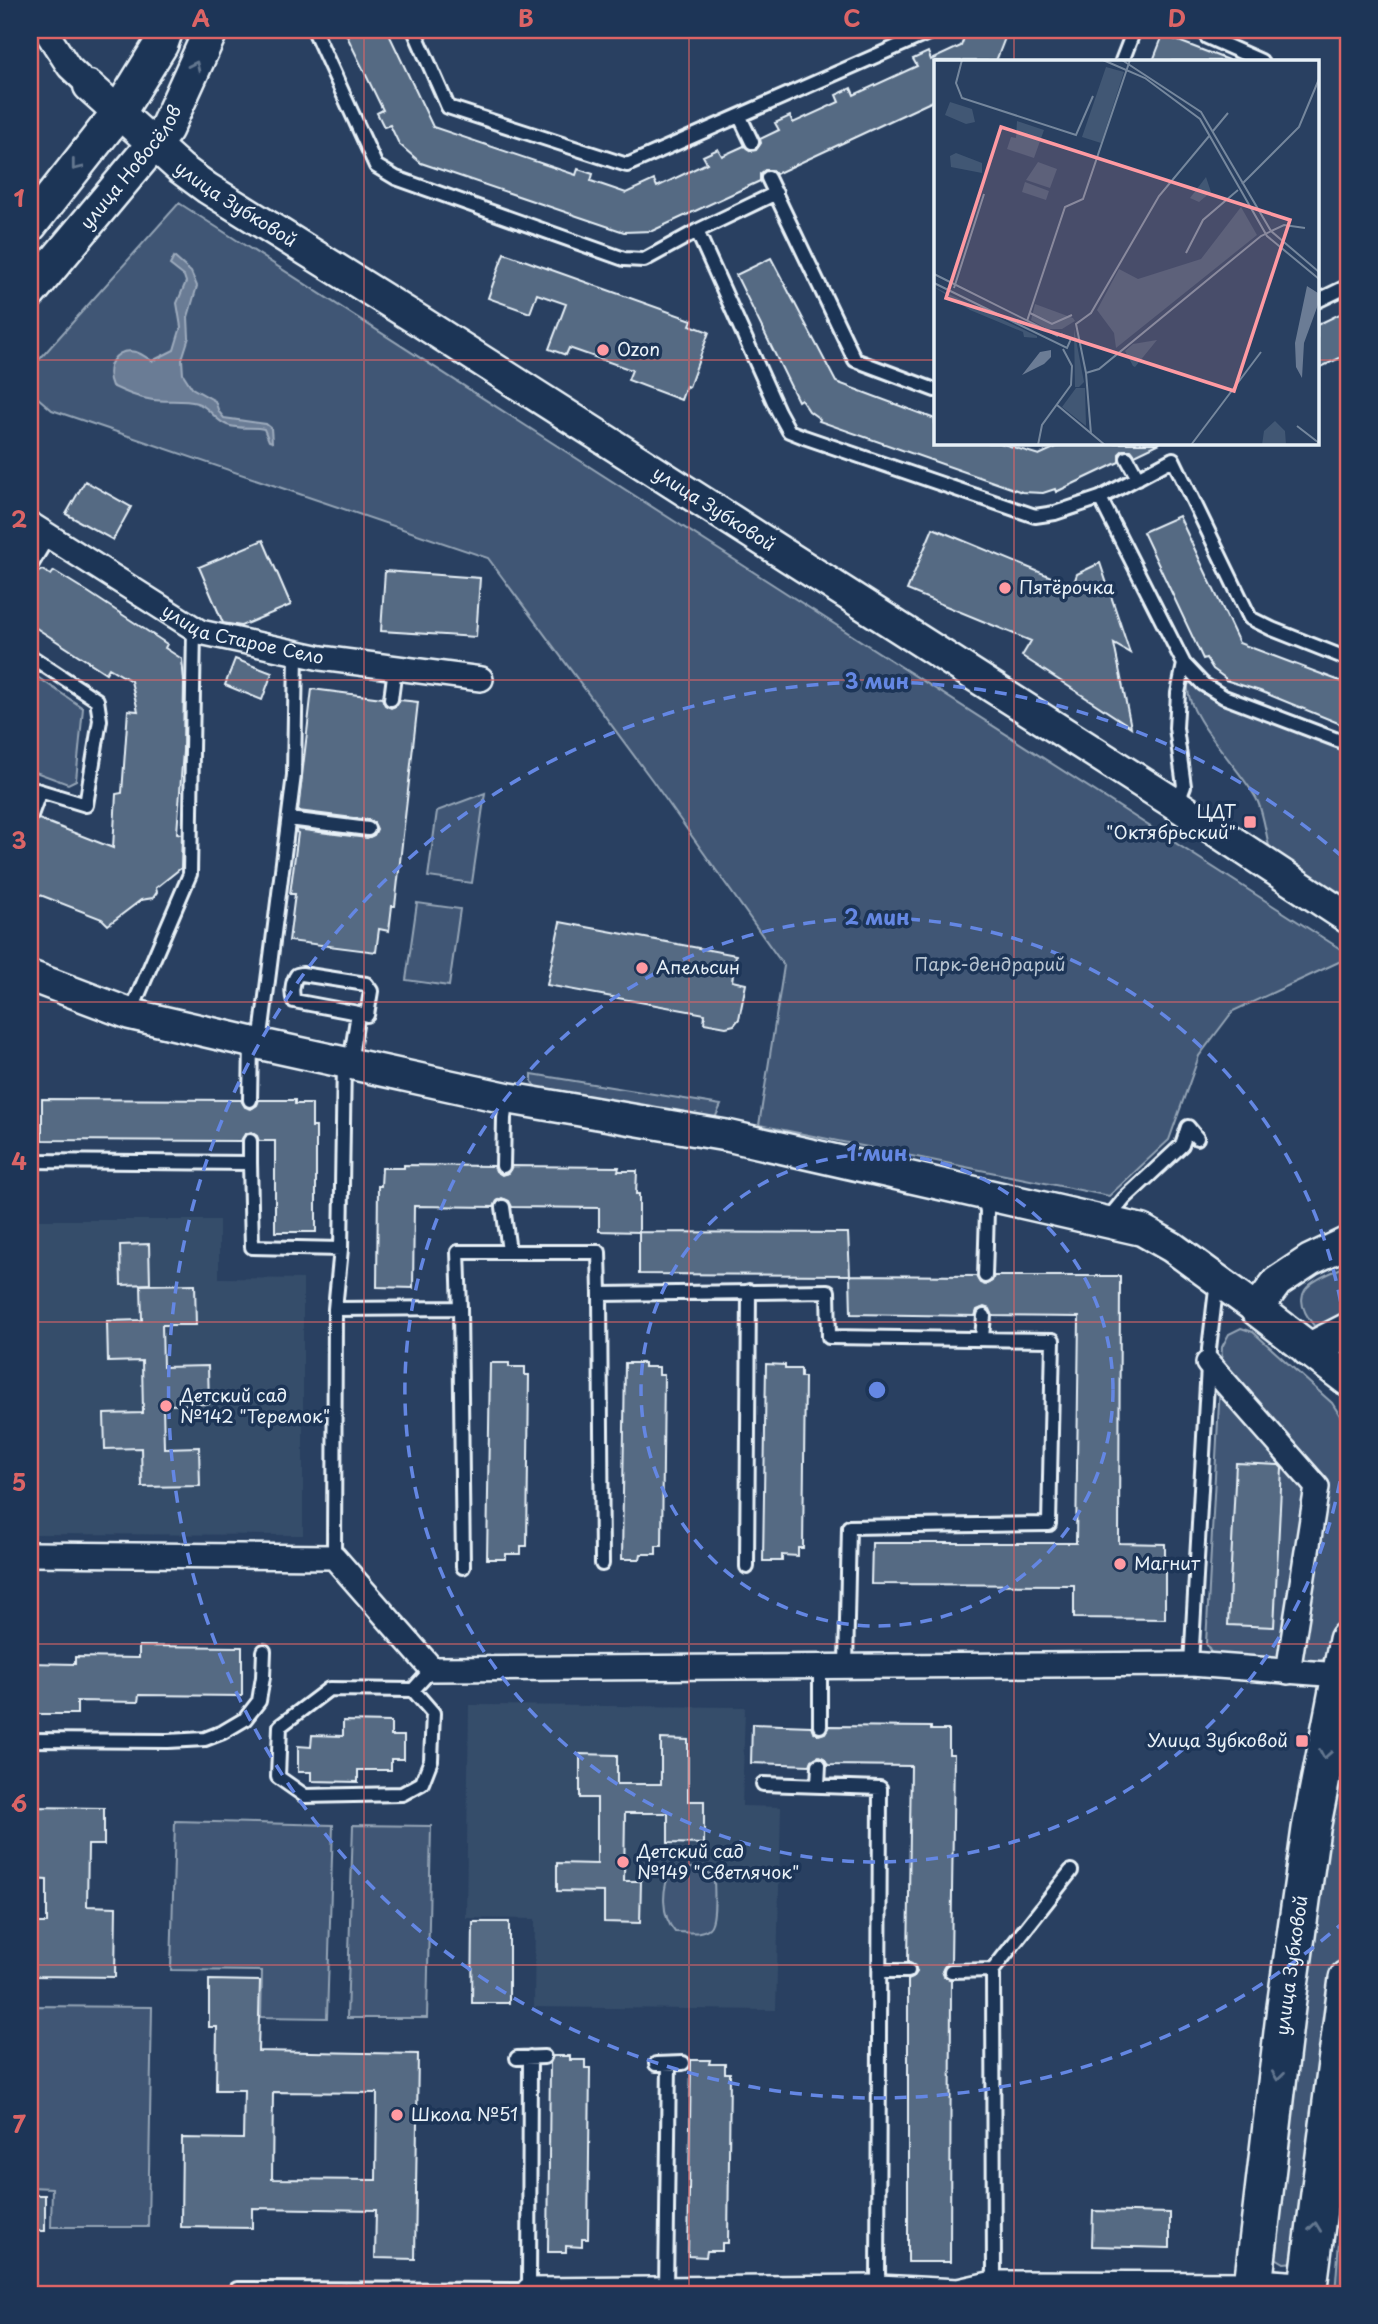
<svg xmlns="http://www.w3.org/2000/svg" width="1378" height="2324" font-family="'Playpen Sans',sans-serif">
<rect width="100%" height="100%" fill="#294061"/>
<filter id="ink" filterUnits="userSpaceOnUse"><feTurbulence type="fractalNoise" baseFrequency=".0143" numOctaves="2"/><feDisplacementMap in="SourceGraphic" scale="14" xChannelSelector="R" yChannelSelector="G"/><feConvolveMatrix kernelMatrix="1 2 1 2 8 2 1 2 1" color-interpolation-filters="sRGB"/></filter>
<g filter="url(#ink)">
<path fill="#364d6b" d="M30 1220H219V1278L303 1279V1535L30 1534Z
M469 1705 745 1707 742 1806 781 1807 776 2010 534 2007 535 1919 466 1918Z"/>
<path fill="#415774" stroke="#94a4b6" stroke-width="2" d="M179 203 1342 950 1341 961 1233 1011 1199 1056 1169 1140 1109 1196 759 1125 784 966 652 780 488 558 52 410 30 391V370Z
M30 672 83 708 76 780 68 784 30 770Z
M1192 683 1219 701 1348 749V892L1343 893 1334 891 1270 850C1266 835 1264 816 1258 802 1244 771 1184 717 1188 684Z
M485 793 472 883 428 877 437 811Z
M417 903 460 909 449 986 406 980Z
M532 1074 721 1105 716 1116 709 1120 540 1092 532 1082Z
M1348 1265V1319L1328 1328 1315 1327C1283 1288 1316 1280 1348 1265Z
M1241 1328 1253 1332 1332 1403 1348 1428V1595L1336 1648 1315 1666 1214 1659 1206 1643 1222 1347 1229 1334Z
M1348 1702V1901L1300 2255 1295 2262 1284 2263 1274 2257 1297 2006Z
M175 1821 333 1825 327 2018 261 2017 262 1971 171 1970Z
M353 1825 431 1826 427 2018H347Z
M701 1867 714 1877C714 1887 717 1922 709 1928 701 1935 685 1932 675 1932 661 1916 661 1887 672 1870Z
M30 2006 152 2007 148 2227H51L52 2188 30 2187Z
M1348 2162V2294H1335L1341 2215Z"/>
<path fill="#6b7c95" stroke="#9dabbd" stroke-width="2" d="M174 257 191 272 197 286 188 317 189 337 182 359 183 374 192 388 215 401 219 412 224 418 266 424 271 428 272 442 269 441 264 429C253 426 241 430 227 425 214 420 210 407 197 403 183 399 167 402 153 400 138 398 125 392 112 386 104 368 114 347 136 352 142 354 147 358 152 361L174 350 181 327 177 303 186 282 184 276 170 265Z"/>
<path fill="#556a83" stroke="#e8f1f8" stroke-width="2" fill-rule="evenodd" d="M344 30H387L433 127 576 175 578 169 593 174 591 181 626 193 654 180 657 187 707 163 703 156 718 149 722 156 744 146 751 151 756 150 761 143 760 139 779 130 775 123 790 116 793 123 839 102 836 95 851 88 854 95 917 66 913 59 928 52 931 60 961 46 967 30H1008L996 61H935V100L776 174 772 170H765L760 174V181L652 231 624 232 421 163 399 144 390 125 384 127 377 113 383 110Z
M1163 35 1228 60V61H1153Z
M504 253 692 320 690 325 709 332 689 387 686 386 681 400 628 380 632 370 569 348 566 355 549 349 566 304 537 294 530 313 488 298Z
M771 258 836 382 935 419V443H1000L1039 455 1065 443H1160L1135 455 1131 450H1123L1119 454V462L1056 492 1055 489 1043 493 1022 492 819 421 820 419 809 411 801 399 798 401 736 275Z
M1348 310V354L1317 369V325Z
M85 481 131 507 113 540 66 514Z
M1179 516 1239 643 1348 684V727L1260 691 1225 680V678L1213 669 1206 658 1203 659 1143 532Z
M933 528 1073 586 1077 574 1100 563 1130 653 1114 644 1131 727 1022 656 1031 641 907 590Z
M263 540 291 605 241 626 223 623 199 567Z
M42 570 51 575 54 571 88 592 167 644 165 648 182 659 184 681 183 751 177 833 182 834 181 868 156 888 157 892 153 898 141 900 108 925 102 919 30 891V823L39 819 113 848 116 794 122 793 128 710 138 711 131 681 109 668 106 673 30 624V576Z
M385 571 480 578 476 637 381 631Z
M235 659 272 673 262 700 225 685Z
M312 689 382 698 385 705 391 708 397 705 400 700 418 702 395 906H392L389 931 379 929 376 952 289 941 295 894H290L298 833 296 832V829L367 838 374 835 377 829 374 823 369 820 298 811Z
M560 922 736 955 732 981 746 984 739 1019 734 1025 726 1027 704 1023 705 1014 547 985Z
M42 1099 241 1100 245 1107 251 1109 257 1105 259 1100H295V1104H312V1127H316V1232H275V1141H259L257 1136 251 1132 245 1134 241 1141 42 1140Z
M404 1165 494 1166 496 1171 502 1175 508 1173 512 1166 619 1167 618 1171H637L636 1194H639V1232L599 1231V1208L512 1207 509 1201 502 1198 497 1201 494 1207 414 1206 413 1288 377 1287 378 1186H381L382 1168H404Z
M639 1232 848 1233 850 1275 639 1274Z
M149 1244 150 1284 121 1285 120 1245Z
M850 1275 976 1276 980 1283 985 1285 992 1281 994 1276H1120L1119 1543 1165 1544V1619L1074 1618V1585L871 1584 872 1543H1076L1079 1317 993 1316 990 1309 984 1307 977 1310 975 1316 851 1314Z
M195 1284 196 1325H162L163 1367 208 1366 209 1404 163 1405 164 1448 199 1447 200 1486 142 1487 141 1448 105 1449 104 1414 143 1413 142 1361 108 1362 107 1321 142 1320 141 1285Z
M490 1363H509V1367H525V1375H529L527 1546H521V1554H506V1559H487Z
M625 1363H644V1367H659V1375H664L662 1546H656V1554H641L640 1559H622Z
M766 1364 785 1365V1369H801V1377H805L803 1548H798V1556L782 1555V1561H763Z
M1236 1463 1279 1465 1282 1468 1274 1627 1228 1625Z
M139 1646 242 1647V1696L139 1695 138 1702 77 1701V1714H30V1663L75 1664V1657L139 1658Z
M343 1721 391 1722V1736H404V1759H391V1770H358V1782L311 1781V1772H298V1746L311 1747 312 1735 343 1736Z
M752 1724 811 1726 813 1731 819 1735 825 1733 829 1726 931 1727V1730H949V1754H954L951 1962 946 1964 942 1971 944 1976 951 1980 950 2262H908V1980L913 1978 917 1972 915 1966 908 1962 911 1766 828 1765 824 1758 819 1756 812 1760 810 1765 751 1763Z
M661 1739 688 1740V1801H704V1844L668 1843V1813H625L624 1881H641L640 1923 604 1922V1892L557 1891V1863L597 1864V1798H580V1754L617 1755V1784H661Z
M30 1807 104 1808V1845H88L87 1906 116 1907 115 1977 33 1976 34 1942H30V1923H47V1880L30 1879Z
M473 1922H509V2003H472Z
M209 1980 260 1981 258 2051 418 2054 415 2259 375 2258 376 2210 252 2208V2228L181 2227 182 2138 243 2139 244 2090H216L217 2027H209ZM273 2092 377 2093 376 2180 272 2179Z
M553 2056H570V2060H585V2068H590L588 2239H582V2247L566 2246V2252H548L550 2063Z
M691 2060H710L709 2064H725V2073H730L728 2243H722V2251H707L706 2257 688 2256Z
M30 2195H45V2231H30Z
M1093 2211 1170 2213V2248L1092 2246Z"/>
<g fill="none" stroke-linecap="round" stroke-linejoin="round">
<g stroke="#e8f1f8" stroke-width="18">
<path id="service" d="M314 30 376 166 396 178 624 259 644 260 697 231
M414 30 448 107 627 165 935 30
M1203 30 1207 37 1261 61
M1122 61 1134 30
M740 117 752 142
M768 178 855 360 935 390
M776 193 697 231 778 411 789 431 804 437 1035 516 1055 513 1100 498
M1317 301 1348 286
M1127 458 1138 478
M30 567 49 535
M30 656 97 700 100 720 86 805 30 788
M1348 659 1272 629 1250 618 1173 459 1100 498 1184 664 1203 684 1224 697 1348 744
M391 699 395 668
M1177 804 1184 786 1176 728 1178 693 1184 664
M31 815 40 791
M289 819 368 829
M130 1014 190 874 194 628
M260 1044 294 775 296 653
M350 1063 358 1013 294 1001C291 993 292 982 297 975L302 974 366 984 371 991 367 1015 358 1013
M250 1100 251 1042
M250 1141V1163
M30 1161 250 1163 252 1247 341 1249
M503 1166 504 1118 507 1098
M984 1196 987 1211 985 1276
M503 1207 509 1251
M1107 1220 1125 1198 1182 1145 1188 1127 1197 1138
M600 1294 602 1564
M460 1308 463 1567
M335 1309 460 1308 458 1252H599L600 1294 828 1291 829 1337 1053 1340 1049 1524 849 1527 846 1666
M982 1337 984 1316
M334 1557 335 1309 341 1249 344 1062
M747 1567 749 1291
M1191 1664 1209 1349 1217 1281
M413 1690 433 1713 431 1760 422 1783 402 1794 305 1796 278 1777 280 1726 329 1689 413 1690 432 1669
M820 1726V1666
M30 1740 168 1741 205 1739 223 1732 245 1719 259 1701 263 1677 264 1651
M763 1784 880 1788 878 2287
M818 1785 819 1765
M880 1971H908
M951 1971 993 1970
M517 2058 544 2057
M656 2064 683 2063
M994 2283 993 1970 1071 1871
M237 2289 529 2290 530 2057
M666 2289 669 2064"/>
</g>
<g stroke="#e8f1f8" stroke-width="28">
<g id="minor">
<path d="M45 30 69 67 89 86"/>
<path id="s1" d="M30 524 200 632 321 658 481 679"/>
<path d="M1208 1363 1317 1487 1288 1672"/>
<path d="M30 1554 334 1557 432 1669 1191 1664 1339 1675"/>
<path d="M529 2290 878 2287 958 2291 994 2283 1253 2284"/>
</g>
</g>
<g stroke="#e8f1f8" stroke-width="35">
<g id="tertiary">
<path id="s2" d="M89 86 180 168 207 188 418 320 1177 805 1348 918"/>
<path d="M30 976 130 1014 251 1042 507 1098 729 1136 1142 1230 1172 1247 1257 1309 1277 1282 1310 1260 1348 1242"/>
<path d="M1253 2284 1307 2288"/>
</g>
</g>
<g stroke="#e8f1f8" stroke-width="38">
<g id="secondary">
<path d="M30 225 119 112 161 44 166 30"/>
<path id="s3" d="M30 292 166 129 211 30"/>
<path d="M1257 1309 1348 1379"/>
<path d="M1309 1350 1348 1330"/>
</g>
</g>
<g stroke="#e8f1f8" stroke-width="42">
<g id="primary">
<path id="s4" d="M1252 2294 1286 2007 1311 1829 1348 1640"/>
<path d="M1307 2294 1348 1979"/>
</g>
</g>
<use href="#service" stroke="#1d3557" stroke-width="12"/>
<use href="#minor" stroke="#1d3557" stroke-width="23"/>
<use href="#tertiary" stroke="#1d3557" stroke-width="30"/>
<use href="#secondary" stroke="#1d3557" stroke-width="33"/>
<use href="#primary" stroke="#1d3557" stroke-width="37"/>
</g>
<defs><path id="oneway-chevron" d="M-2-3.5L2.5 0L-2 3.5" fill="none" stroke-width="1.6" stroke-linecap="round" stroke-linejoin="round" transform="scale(1.75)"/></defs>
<g stroke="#64778f">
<use href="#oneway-chevron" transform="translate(195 66) rotate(-65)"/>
<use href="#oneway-chevron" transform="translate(76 166) rotate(128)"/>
<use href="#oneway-chevron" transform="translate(1325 1754) rotate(100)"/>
<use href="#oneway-chevron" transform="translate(1278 2076) rotate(97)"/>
<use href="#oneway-chevron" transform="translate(1315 2227) rotate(-83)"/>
</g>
</g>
<path fill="none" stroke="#db6466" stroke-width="2" stroke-opacity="0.55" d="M364 30V2294M689 30V2294M1014 30V61M30 360H935M1317 360H1348M1014 443V2294M30 680H1348M30 1002H1348M30 1322H1348M30 1644H1348M30 1965H1348"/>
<g fill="none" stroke="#6487e3" stroke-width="3.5" stroke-dasharray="12 9">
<circle cx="877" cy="1390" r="236"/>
<path d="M1348 1419A472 472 0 1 1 1348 1361"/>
<path d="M1346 1920A708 708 0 1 1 1346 860"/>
</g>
<g fill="#ff9aa2" stroke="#1d3557" stroke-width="2.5">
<circle cx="603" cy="350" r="7"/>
<circle cx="1005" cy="588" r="7"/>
<rect x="1243" y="815" width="14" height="14" rx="3.5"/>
<circle cx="642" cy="968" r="7"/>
<circle cx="166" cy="1406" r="7"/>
<circle cx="1120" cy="1564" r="7"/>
<rect x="1295" y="1734" width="14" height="14" rx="3.5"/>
<circle cx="623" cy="1862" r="7"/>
<circle cx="397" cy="2115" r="7"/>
</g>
<g text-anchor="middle" stroke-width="7" stroke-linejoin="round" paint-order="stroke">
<g font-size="18" fill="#e8f1f8" stroke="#1d3557">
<text dy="6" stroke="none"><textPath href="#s3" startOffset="161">улица Новосёлов</textPath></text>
<text dy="6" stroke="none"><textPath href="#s2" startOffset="189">улица Зубковой</textPath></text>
<text dy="6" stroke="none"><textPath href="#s2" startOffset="756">улица Зубковой</textPath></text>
<text dy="6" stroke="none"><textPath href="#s1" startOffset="243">улица Старое Село</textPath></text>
<text dy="6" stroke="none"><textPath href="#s4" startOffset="331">улица Зубковой</textPath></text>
</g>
<g font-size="18" fill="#e8f1f8" stroke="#1d3557" text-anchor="start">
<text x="617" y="356">Ozon</text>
<text x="1019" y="594">Пятёрочка</text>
<text x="1236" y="818" text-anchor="end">ЦДТ<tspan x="1236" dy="21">"Октябрьский"</tspan></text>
<text x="656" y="974">Апельсин</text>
<text x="180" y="1402">Детский сад<tspan x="180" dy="21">№142 "Теремок"</tspan></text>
<text x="1134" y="1570">Магнит</text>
<text x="1288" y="1747" text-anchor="end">Улица Зубковой</text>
<text x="637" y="1858">Детский сад<tspan x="637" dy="21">№149 "Светлячок"</tspan></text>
<text x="411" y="2121">Школа №51</text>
</g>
<g font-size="18" fill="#b6c3d0" stroke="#1d3557">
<text x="990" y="971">Парк-дендрарий</text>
</g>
</g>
<g transform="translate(934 60)">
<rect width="385" height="385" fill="#294061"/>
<path d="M172 7 190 12 167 83 148 77ZM16 42 38 49 41 62 32 64 11 55ZM83 61 110 70 100 98 73 89 77 77 82 78ZM22 93 48 103V113L17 107 16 96ZM104 102 123 109 116 128 92 120ZM272 117 277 132 265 142 256 138ZM91 122 115 131 112 140 88 132ZM307 147 323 175 182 288 180 273 163 250 185 209 204 219 267 199ZM0 227 103 276V278L90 277 89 272 36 250ZM101 244 139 258 141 261 128 269H113L97 260ZM140 269 150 322 145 327H141ZM223 280 201 307 199 306 191 291 199 284ZM142 328H151L152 366 128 347ZM341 361 351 371 352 385H328L330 371Z" fill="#415774"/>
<path d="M373 226 384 233 385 242 370 283 368 318 362 307 361 283ZM117 290V297L110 304 88 315 106 292Z" fill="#6b7c95"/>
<path fill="none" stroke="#75879d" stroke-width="2" d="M28 0 22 23 28 38 142 75 159 36M169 0 211 18 266 59 333 176 385 219M188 0 267 52 337 171 385 212M279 71 294 53M276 75 225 136 157 253 142 264 152 313 165 309 327 176 350 165 371 168M308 124 365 67 385 19M252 193 269 160 304 130M0 214 124 276M0 223 133 288 137 279 127 274M20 228 50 134M96 253 118 264 138 255M93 261 131 147 149 139 196 0M152 313 157 374M123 345 171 385M363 366 385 383M104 385 108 365 137 325 138 306 129 289M257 385 327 292"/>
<path fill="#ff9aa2" fill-opacity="0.15" stroke="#ff9aa2" stroke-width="3.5" d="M67 67 356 160 300 331 12 238Z"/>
<rect width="385" height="385" fill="none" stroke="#e8f1f8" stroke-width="3.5"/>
</g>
<circle cx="877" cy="1390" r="10" fill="#6487e3" stroke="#1d3557" stroke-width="3.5"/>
<g font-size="21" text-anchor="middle" font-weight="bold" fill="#6487e3" stroke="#1d3557" stroke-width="7" stroke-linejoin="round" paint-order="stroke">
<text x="877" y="689">3 мин</text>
<text x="877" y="925">2 мин</text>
<text x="877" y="1161">1 мин</text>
</g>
<rect width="1378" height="2324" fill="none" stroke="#1d3557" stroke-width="77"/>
<rect x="38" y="38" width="1302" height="2248" fill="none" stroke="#db6466" stroke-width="2.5"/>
<g font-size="23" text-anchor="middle" font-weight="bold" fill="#db6466">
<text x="201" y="27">A</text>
<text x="526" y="27">B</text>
<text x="852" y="27">C</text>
<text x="1177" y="27">D</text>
<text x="19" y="207">1</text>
<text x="19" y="528">2</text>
<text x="19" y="849">3</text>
<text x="19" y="1170">4</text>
<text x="19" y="1491">5</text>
<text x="19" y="1812">6</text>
<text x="19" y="2133">7</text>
</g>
</svg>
